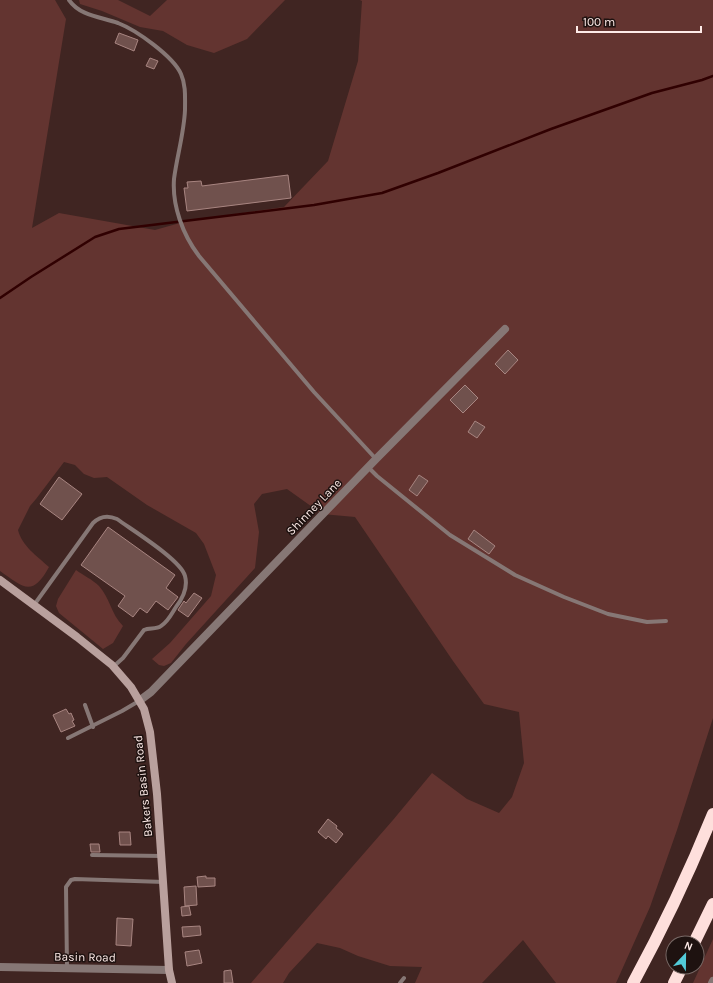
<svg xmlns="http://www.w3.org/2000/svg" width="713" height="983" font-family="Karla,sans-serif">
<rect width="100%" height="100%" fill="#402522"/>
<path fill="#633430" d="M0 0H55L66 19 32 228 59 213 155 230 187 221 284 207 328 161 358 61 362 1 360 0H713V718L677 830 650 907 616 983H556L523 940 482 983H415L422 967 390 966 358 956 340 948 317 943 289 973 283 983H251L393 820 432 773 467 799 499 813 512 797 524 763 519 712 484 704 453 661 355 517 322 514 287 489 262 494 254 504 259 532 255 568 186 644 171 663 164 666 159 665 152 659 170 643 211 596 216 575 204 544 196 533 147 505 107 477 94 478 84 474 75 465 64 462 36 499 30 506 18 530C22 546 37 556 49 567 32 598 23 587 0 571Z
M79 0H118L150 16 167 0H285L247 39 214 53 187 45 163 31 140 27 102 11 80 4Z
M76 570C83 575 93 580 99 586 110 598 111 614 123 626L113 643 103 649 59 613 56 606 58 599Z
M713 939V983H693Z"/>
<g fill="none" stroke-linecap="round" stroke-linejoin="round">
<path stroke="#300001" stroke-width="2.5" d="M0 298 31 277 95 237 119 229 314 205 382 193 438 173 551 129 652 93 702 80 713 76"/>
</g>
<path fill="#70514d" stroke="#a88581" d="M119 33 138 40 134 51 115 43Z
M150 58 158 61 154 69 146 66Z
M288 175 291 198 187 211 184 188H188L187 182 201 181 202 186Z
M508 350 518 360 505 374 495 364Z
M465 385 478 398 463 413 450 400Z
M475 421 485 427 477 438 468 432Z
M419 475 428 481 417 496 409 490Z
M59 477 82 494 62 520 40 504Z
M108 527 175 575 166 588 178 597 168 610 156 601 147 613 140 608 133 617 118 606 125 596 81 565Z
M474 530 495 546 489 554 468 539Z
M194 593 202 598 188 617 178 610 184 601 186 603Z
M66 709 69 714 71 713 74 720 72 721 75 726 61 732 53 715Z
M328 819 337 826 336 828 343 834 336 843 328 836 326 839 318 832Z
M119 832H130L131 845H120Z
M90 844H99L100 852H91Z
M206 876V878H215V886L198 887 197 877Z
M196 886 197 905 185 906 184 887Z
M189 906 191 915 182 916 181 907Z
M117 918 133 919 131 946 116 945Z
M200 926 201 935 183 937 182 927Z
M199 950 202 963 187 966 185 952Z
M231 970 233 983H224V971Z"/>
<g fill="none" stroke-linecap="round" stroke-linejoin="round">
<path stroke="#867775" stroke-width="4" d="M69 0C80 16 101 17 118 23 136 30 173 56 181 74 186 85 185 98 185 110 184 133 177 156 174 179 172 206 183 235 199 256L314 392 376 459
M368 467 377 476 450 535 515 575 564 597 608 614 647 622 666 621
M34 605 93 523C100 516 108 515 117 519 132 530 181 560 185 576 188 587 183 598 176 607 172 613 168 622 161 626 156 630 149 627 144 630L123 658 113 667
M85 705 93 727
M68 738 122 711 139 701
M92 855 162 856
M67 968 66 887 71 880 75 879 164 882
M400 983 404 978"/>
<path stroke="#867775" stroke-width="8" d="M139 701 151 692 376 459 505 329
M0 967 169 970
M712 983 713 981"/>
<path stroke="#b9a09d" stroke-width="8" d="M0 580 77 637 112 665 131 687 144 709 150 732 157 794 169 970 172 983"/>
<path stroke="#fedfdc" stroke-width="12" d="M694 943 713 904
M633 983C663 928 690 871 713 814
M674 983 682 967"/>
</g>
<g text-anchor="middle" stroke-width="3" stroke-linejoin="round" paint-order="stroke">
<g font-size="12" fill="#feebe8" stroke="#1e1210">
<text transform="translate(314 507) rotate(-46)" y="4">Shinney Lane</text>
<text transform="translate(143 786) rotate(-96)" y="4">Bakers Basin Road</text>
<text transform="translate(85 957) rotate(1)" y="4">Basin Road</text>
</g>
</g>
<g transform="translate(685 955) rotate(22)"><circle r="19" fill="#1e1210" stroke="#786966"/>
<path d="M0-3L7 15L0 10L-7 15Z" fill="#52cbd9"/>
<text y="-6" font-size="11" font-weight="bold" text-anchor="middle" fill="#feebe8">N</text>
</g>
<path d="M577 26v6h124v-6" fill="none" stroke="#feebe8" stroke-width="2"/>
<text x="583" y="26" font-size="12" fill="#feebe8" stroke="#1e1210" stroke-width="3" paint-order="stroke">100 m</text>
</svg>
